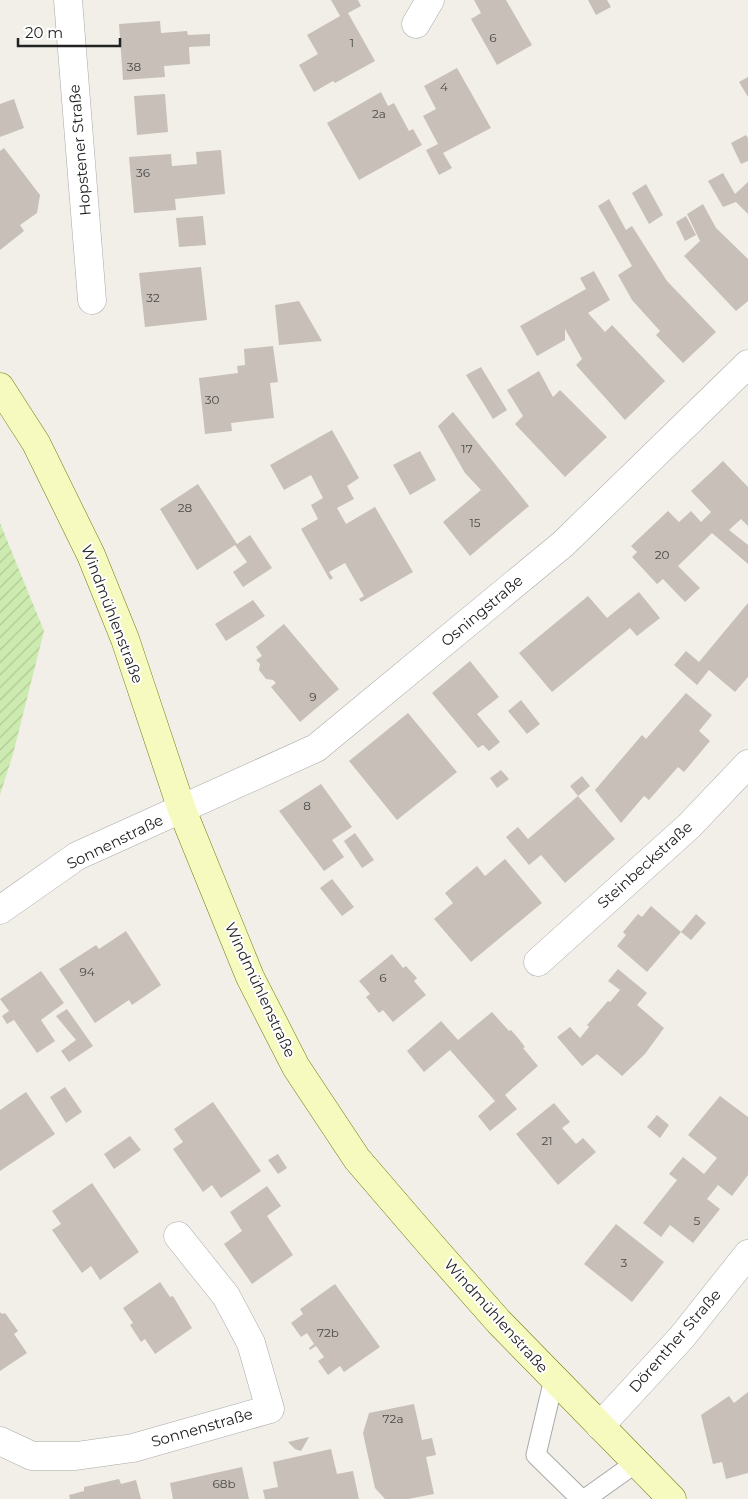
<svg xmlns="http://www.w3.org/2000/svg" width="748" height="1499" font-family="Montserrat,sans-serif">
<defs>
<pattern id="garden-furrows" width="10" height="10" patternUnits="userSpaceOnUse" patternTransform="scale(1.25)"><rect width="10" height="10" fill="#cdebb0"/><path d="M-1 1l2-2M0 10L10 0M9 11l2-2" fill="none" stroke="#b0c997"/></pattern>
</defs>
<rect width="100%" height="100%" fill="#f2efe9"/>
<path fill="url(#garden-furrows)" d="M0 523 44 631 13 754 0 795Z"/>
<path fill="#c7bfb8" d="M331 0H358L361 6 348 13 375 61 335 83 333 81 314 92 299 65 318 54 307 35 340 16Z
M474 0H506L532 45 497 65 471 19 481 13Z
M588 0H607L611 7 596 15Z
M160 21 161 33 187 31 188 35 210 34V46L189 47 190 64 164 66 165 77 123 80 119 24Z
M457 68 491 128 443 153 452 168 439 175 426 150 438 144 423 116 436 109 424 86Z
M748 77V97L739 82Z
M381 92 388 106 394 103 409 131 413 129 422 145 359 180 327 123Z
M165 94 168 132 137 135 134 96Z
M14 99 24 128 0 137V104Z
M746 135 748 138V161L741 164 731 143Z
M4 148 40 195 37 213 20 225 24 231 0 250V151Z
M221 150 225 194 175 199 176 210 134 213 129 157 171 154 172 166 197 164 196 152Z
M723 173 735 194 748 182V214L736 202 723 207 708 181Z
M646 184 663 215 649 224 632 193Z
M609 199 626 230 632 226 667 281 716 332 683 363 656 335 660 331 632 300 618 275 632 266 598 206Z
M703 204 716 228 748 259V301L736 311 684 256 700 241 687 214Z
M203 216 206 245 179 247 176 218Z
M686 216 696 235 685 241 676 222Z
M201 267 207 320 145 327 139 273Z
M594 271 610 300 588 313 605 332 612 325 665 381 625 420 576 365 582 359 565 329V340L537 356 520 326 586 289 580 278Z
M299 301 322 341 279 345 275 305Z
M273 346 278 382 270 383 274 418 231 423 232 431 205 434 199 378 238 373 237 366 245 365 244 349Z
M481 367 507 410 493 419 466 375Z
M539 371 553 397 560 390 607 437 565 477 515 424 523 416 507 390Z
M453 412 529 506 470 556 443 522 481 490 465 473 438 426Z
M332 430 359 478 347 486 354 499 337 508 346 524 375 507 413 572 361 602 359 599 364 596 345 563 329 572 333 578 330 580 301 529 318 519 311 505 323 498 311 475 284 490 270 465Z
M420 451 436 480 410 495 393 465Z
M723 461 748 487V526L741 519 729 530 748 545V564L712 533 678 566 700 588 685 602 663 579 657 584 632 557 637 552 631 546 668 511 679 522 691 511 701 522 711 512 691 491Z
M198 484 237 544 250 535 272 568 243 587 233 572 247 562 235 545 197 570 160 509Z
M639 592 660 618 637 636 630 628 552 692 519 653 588 596 607 618Z
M253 600 265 616 226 641 215 624Z
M748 603V677L735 692 709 670 697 685 674 665 686 651 699 662Z
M284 624 339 689 300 722 271 687 276 683 273 680 266 679 259 670 260 664 256 660 262 656 256 647Z
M470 661 499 697 477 714 500 742 489 751 483 745 478 748 432 693Z
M686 693 712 715 699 731 710 741 684 772 678 767 649 800 644 796 621 823 595 790 642 735 646 739Z
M521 700 540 724 527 734 508 711Z
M408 713 457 772 397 820 349 761Z
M501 770 509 779 497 788 490 778Z
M582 776 590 786 578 796 570 786Z
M321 784 352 827 332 840 344 857 324 871 279 811Z
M578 796 615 839 565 883 541 855 529 865 506 837 518 827 528 839Z
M355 833 374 860 362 868 344 841Z
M505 859 542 903 471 962 434 919 453 903 445 893 477 866 485 876Z
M332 879 354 907 342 916 320 888Z
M651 906 681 932 647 972 617 946 626 935 623 932 638 914 642 917Z
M696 914 706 923 691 940 681 932Z
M126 931 161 985 132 1005 129 1000 95 1023 59 969 96 945 99 949Z
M392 954 403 968 406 966 417 978 414 981 426 995 393 1022 383 1010 379 1013 366 997 370 994 359 981Z
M618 969 647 993 637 1005 664 1028 645 1054 622 1076 597 1054 582 1066 557 1037 570 1027 580 1038 589 1027 587 1025 608 1001 610 1002 620 990 608 981Z
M41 971 64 1003 41 1020 55 1041 37 1053 14 1020 7 1024 2 1016 9 1011 0 999Z
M67 1009 93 1046 69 1062 61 1051 76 1040 56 1016Z
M492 1012 509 1031 511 1030 518 1038 525 1047 523 1048 538 1066 505 1095 517 1109 490 1131 478 1116 495 1101 450 1050 424 1072 407 1051 441 1021 458 1040Z
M65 1087 82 1112 66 1123 50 1097Z
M26 1092 55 1134 0 1171V1110Z
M720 1096 748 1117V1175L732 1196 718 1185 707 1199 720 1209 693 1243 670 1225 661 1237 643 1223 677 1180 669 1174 683 1157 704 1174 717 1158 688 1135Z
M213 1102 261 1171 221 1198 212 1185 203 1192 173 1149 183 1142 174 1129Z
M554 1103 570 1122 562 1128 576 1144 583 1138 596 1152 558 1185 516 1134Z
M657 1115 669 1125 660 1138 647 1127Z
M130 1136 141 1150 114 1169 104 1154Z
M278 1154 287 1168 278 1174 268 1160Z
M92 1183 139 1252 100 1280 91 1266 82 1273 52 1230 61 1224 52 1211Z
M267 1186 281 1206 267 1216 293 1255 252 1284 224 1244 242 1231 230 1212Z
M616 1224 664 1262 632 1302 584 1264Z
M160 1282 170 1297 173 1296 192 1328 155 1354 145 1339 141 1342 130 1325 133 1323 123 1308Z
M335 1284 380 1347 344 1372 340 1366 328 1375 318 1361 324 1357 316 1346 310 1350 309 1348 314 1344 307 1333 301 1337 291 1323 303 1314 300 1309Z
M0 1312 2 1314 5 1313 18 1331 14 1334 27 1353 0 1371Z
M748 1392V1473L726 1479 722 1462 713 1464 701 1415 729 1396 734 1403Z
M414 1404 422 1440 432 1438 436 1455 426 1457 434 1494 408 1499H385L375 1488 363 1433 369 1413Z
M309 1437 301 1451 295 1449 288 1442Z
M331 1449 337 1474 353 1471 359 1499H265L263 1490 278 1487 273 1462Z
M242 1467 249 1499H173L170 1483Z
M119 1479 121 1484 136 1480 141 1499H70L69 1495 84 1491V1487Z"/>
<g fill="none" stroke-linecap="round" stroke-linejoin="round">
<g stroke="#a9a9a9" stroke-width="21">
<path id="lane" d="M554 1379 536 1455 581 1499
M585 1499 637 1462"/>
</g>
<g stroke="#a9a9a9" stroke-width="29">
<path id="street" d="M68 0 92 300
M416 24 430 0
M0 910 77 856 316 748 563 544 748 364
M538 962 689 826 748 764
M600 1426 682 1337 748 1254
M0 1441 32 1456H76L133 1448 270 1409 251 1343 226 1296 178 1236"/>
</g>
<g stroke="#707d05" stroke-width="29">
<path id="secondary" d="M0 387 36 443 91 555 125 639 182 810 250 977 296 1067 357 1159 431 1245 499 1322 672 1499"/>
</g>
<use href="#lane" stroke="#fff" stroke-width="19"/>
<use href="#street" stroke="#fff" stroke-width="28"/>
<use href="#secondary" stroke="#f7fabf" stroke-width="28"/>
</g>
<g text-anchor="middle" stroke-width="4" stroke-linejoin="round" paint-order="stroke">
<g font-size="12" fill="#4b4948">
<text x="493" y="42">6</text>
<text x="352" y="47">1</text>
<text x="134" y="71">38</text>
<text x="444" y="91">4</text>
<text x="379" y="118">2a</text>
<text x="143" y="177">36</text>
<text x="153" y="302">32</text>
<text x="212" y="404">30</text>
<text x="467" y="453">17</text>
<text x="185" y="512">28</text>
<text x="475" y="527">15</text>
<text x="662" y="559">20</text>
<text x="313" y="701">9</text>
<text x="307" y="810">8</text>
<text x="87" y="976">94</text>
<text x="383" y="982">6</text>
<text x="547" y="1145">21</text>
<text x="697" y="1225">5</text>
<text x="624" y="1267">3</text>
<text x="328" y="1337">72b</text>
<text x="393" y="1423">72a</text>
<text x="224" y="1488">68b</text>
</g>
<g font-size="15" fill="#222" stroke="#fff">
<text transform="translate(80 150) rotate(-95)" y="5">Hopstener Straße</text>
<text transform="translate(482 611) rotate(-40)" y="5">Osningstraße</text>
<text transform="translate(112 614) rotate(69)" y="5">Windmühlenstraße</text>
<text transform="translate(115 842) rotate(-26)" y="5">Sonnenstraße</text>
<text transform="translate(645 865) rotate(-42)" y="5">Steinbeckstraße</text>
<text transform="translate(260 990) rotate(65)" y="5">Windmühlenstraße</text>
<text transform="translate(496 1316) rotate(48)" y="5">Windmühlenstraße</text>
<text transform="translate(675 1341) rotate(-49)" y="5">Dörenther Straße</text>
<text transform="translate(202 1428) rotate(-16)" y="5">Sonnenstraße</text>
</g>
</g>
<path d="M18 38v8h102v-8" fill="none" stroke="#222222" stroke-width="2.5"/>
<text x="25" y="38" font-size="15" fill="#222222" stroke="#ffffff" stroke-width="4" paint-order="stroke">20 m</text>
</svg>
